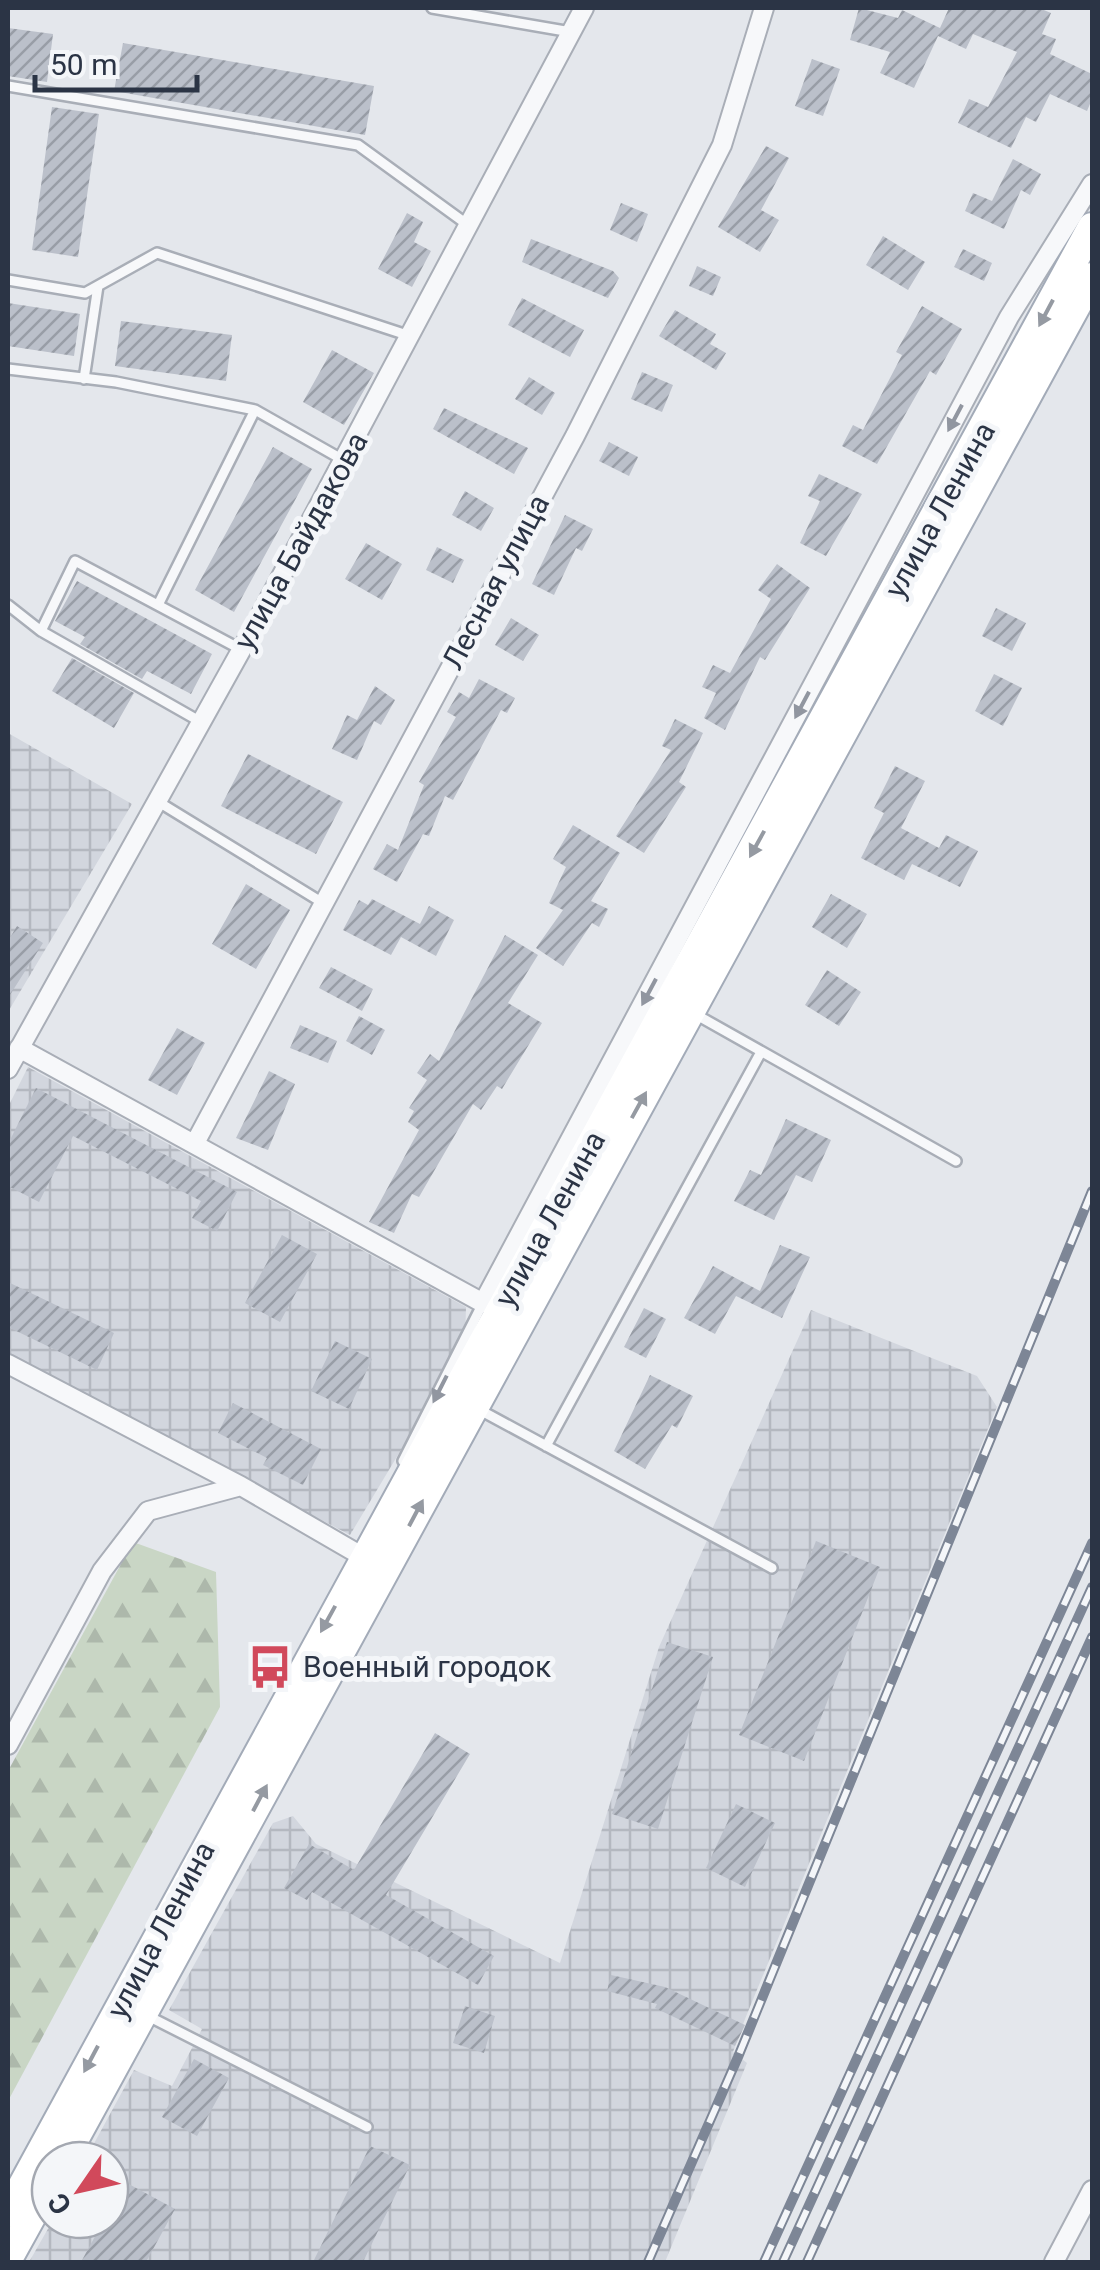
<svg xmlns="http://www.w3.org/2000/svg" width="1100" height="2270" font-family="Roboto,sans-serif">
<defs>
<pattern id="industrial-grid" width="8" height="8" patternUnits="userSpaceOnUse" patternTransform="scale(2.5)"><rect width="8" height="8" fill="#d2d6de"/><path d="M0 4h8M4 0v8" fill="none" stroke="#b4b8c0"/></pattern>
<pattern id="forest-firs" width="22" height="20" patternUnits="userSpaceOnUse" patternTransform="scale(2.5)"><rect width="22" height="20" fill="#c9d6c5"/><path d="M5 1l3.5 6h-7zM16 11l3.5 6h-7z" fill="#adb8ab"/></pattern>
<pattern id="building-hatch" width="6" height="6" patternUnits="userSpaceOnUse" patternTransform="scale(2.5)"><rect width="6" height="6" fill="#bbc0ca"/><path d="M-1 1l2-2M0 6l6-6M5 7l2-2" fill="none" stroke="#989da6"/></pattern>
</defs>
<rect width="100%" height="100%" fill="#e4e7ec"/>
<path fill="url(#industrial-grid)" d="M8 733 132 804 8 1012Z
M28 1067 466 1307 465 1343 350 1535 8 1355V1107Z
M811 1310 977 1376 997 1407 745 2019 733 2052 747 2063 665 2262H29L53 2220H110V2160H85L134 2070 172 2086 202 2029 169 2010 273 1823 293 1816 316 1844 560 1963 659 1647Z"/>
<path fill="url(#forest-firs)" d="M133 1542 216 1572 220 1707 8 2101V1771Z"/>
<path fill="url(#building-hatch)" d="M859 8 898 18 902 10 940 28 949 8H1039L1051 13 1042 34 1056 39 1050 54 1092 74V99L1087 111 1050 94 1036 122 1026 117 1011 148 958 123 969 99 988 107 1017 52 973 34 966 49 938 36 914 88 880 73 890 52 850 40Z
M8 28 53 34 47 82 8 76Z
M123 43 374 86 365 135 114 91Z
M812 59 840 69 823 116 795 106Z
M52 107 99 114 78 257 32 250Z
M766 146 789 158 761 210 779 220 760 252 718 227Z
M1013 159 1041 174 1030 195 1021 190 1004 229 965 211 973 193 992 201Z
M621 203 648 214 637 242 610 230Z
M407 213 423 222 414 242 431 251 412 287 378 269Z
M883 236 925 262 908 290 866 265Z
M531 239 613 271 619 278 608 298 522 262Z
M963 249 992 263 984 281 954 267Z
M697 266 721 277 713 296 689 286Z
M522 298 584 330 570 357 508 325Z
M8 303 80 314 74 356 8 346Z
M922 306 962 329 936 375 930 371 877 464 842 446 853 425 863 430 902 355 896 352Z
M675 310 716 334 710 344 726 353 716 370 659 336Z
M121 321 232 335 226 381 115 366Z
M332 350 374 373 344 425 303 402Z
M642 372 673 385 662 412 631 399Z
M529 377 555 393 542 415 515 399Z
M444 408 528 448 514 474 433 429Z
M609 442 638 457 629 476 599 461Z
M273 447 312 469 234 612 195 590Z
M819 474 862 494 826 556 800 543 820 501 808 496Z
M465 491 494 508 481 531 452 515Z
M565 515 593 529 582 551 576 548 554 595 532 584Z
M366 543 402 564 382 600 345 579Z
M437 547 464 560 453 583 426 570Z
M777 564 810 588 765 660 760 657 725 730 704 718 716 693 702 687 713 665 730 673 771 599 758 590Z
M77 581 212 654 191 694 147 671 142 679 80 644 85 637 55 621Z
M996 608 1026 623 1012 651 982 636Z
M511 618 539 635 523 661 495 645Z
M72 658 134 693 114 728 52 691Z
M994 674 1022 688 1003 726 975 711Z
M479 679 515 698 507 713 501 710 453 800 445 796 429 836 423 834 397 882 373 869 387 844 398 850 424 785 419 782 456 717 447 712 459 692 469 698Z
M375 686 395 700 381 725 374 721 357 760 332 749 347 715 357 720Z
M675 719 703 733 679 782 686 787 644 853 616 836 671 750 662 746Z
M248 754 343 802 316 854 221 806Z
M895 766 925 781 901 828 939 848 946 835 978 851 960 887 912 864 904 880 861 858 884 813 874 808Z
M573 825 620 853 591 901 608 909 599 927 592 923 563 966 536 948 563 910 549 903 566 867 553 859Z
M246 884 290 910 256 969 212 944Z
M831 894 867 914 847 948 812 927Z
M372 899 420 924 429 906 454 920 436 956 401 937 391 955 343 930 359 900 368 905Z
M17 926 43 943 8 998V941Z
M505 935 538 955 508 1003 542 1023 502 1089 497 1086 481 1110 473 1104 419 1197 412 1194 394 1233 369 1222 419 1130 408 1122 414 1111 409 1108 427 1080 417 1073 430 1054 439 1061Z
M331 967 373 989 362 1011 319 988Z
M827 970 861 992 839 1026 805 1005Z
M359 1016 385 1030 372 1055 346 1041Z
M300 1025 337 1041 328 1063 290 1048Z
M177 1028 205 1043 177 1095 148 1080Z
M269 1071 295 1084 268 1150 236 1138Z
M36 1088 237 1192 217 1231 192 1218 201 1201 73 1136 39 1202 8 1186V1144Z
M786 1119 831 1140 812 1182 796 1175 774 1220 734 1201 750 1170 761 1175Z
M282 1235 317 1254 280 1322 245 1303Z
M780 1245 810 1257 782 1318 736 1296 715 1334 684 1318 713 1266 760 1291Z
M8 1282 114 1333 97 1370 8 1327Z
M644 1308 666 1319 646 1358 624 1347Z
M335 1341 372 1359 349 1409 311 1391Z
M650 1375 693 1396 677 1428 672 1425 645 1469 614 1451Z
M233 1403 321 1449 303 1485 263 1465 267 1458 218 1433Z
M816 1541 880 1567 804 1761 739 1735Z
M667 1642 713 1657 658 1829 612 1814Z
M435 1733 470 1754 386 1895 494 1956 478 1985 312 1892 307 1900 284 1888 309 1844 354 1870Z
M736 1804 775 1823 745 1887 706 1868Z
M611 1975 665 1987 745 2025 735 2046 655 2008 657 2004 607 1991Z
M465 2006 495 2016 484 2053 453 2043Z
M194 2059 229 2078 197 2136 162 2117Z
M370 2146 410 2165 363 2262H313Z
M125 2182 175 2209 146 2262H81L104 2220H110V2210Z"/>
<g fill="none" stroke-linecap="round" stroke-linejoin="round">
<g stroke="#a9aeb7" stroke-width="14">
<path id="service" d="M432 8 571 32
M8 86 358 145 468 225
M8 280 85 293 157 253 410 336
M8 369 116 382 255 410
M84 379 98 286
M8 605 41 631
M158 605 255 410 345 461
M201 722 41 631 75 561 242 650
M157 801 323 903
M695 1014 956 1161
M478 1409 772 1568
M546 1446 761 1052
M403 1461 483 1303
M146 2015 367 2127"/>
</g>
<g stroke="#a9aeb7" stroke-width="22">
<path id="minor" d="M19 1048 483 1303 1009 317 1092 184
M8 1069 258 620 584 8
M195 1143 575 436 722 145 764 8
M8 1364 241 1486 372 1562
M8 1745 102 1571 148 1511 241 1486
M1054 2262 1092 2190"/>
</g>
<g stroke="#a3abb8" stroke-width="32">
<path id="primary" d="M63 2160 1092 277
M8 2212 1092 227
M8 2259 50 2183"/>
</g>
<use href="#service" stroke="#f7f8fa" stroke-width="9"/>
<use href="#minor" stroke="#f7f8fa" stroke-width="18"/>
<use href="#primary" stroke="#fff" stroke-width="28"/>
<g stroke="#7d8696" stroke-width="10">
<path id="rail" d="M648 2262 738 2057 1092 1191
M764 2262 1092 1543
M783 2262 1092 1587
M807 2262 1092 1637"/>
</g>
<use href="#rail" stroke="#f4f6f9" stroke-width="6" stroke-dasharray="19" stroke-linecap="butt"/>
</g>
<defs><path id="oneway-solid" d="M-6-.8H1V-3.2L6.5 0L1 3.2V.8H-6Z" transform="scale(2.5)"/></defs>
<g fill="#959aa2">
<use href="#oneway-solid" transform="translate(1046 313) rotate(118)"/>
<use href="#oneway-solid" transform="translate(757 844) rotate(119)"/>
<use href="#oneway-solid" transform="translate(639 1105) rotate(-61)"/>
<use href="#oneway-solid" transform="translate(416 1513) rotate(-62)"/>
<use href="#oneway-solid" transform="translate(328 1619) rotate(119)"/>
<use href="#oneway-solid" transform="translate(260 1798) rotate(-62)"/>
<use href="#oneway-solid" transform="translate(91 2059) rotate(118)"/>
</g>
<g fill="#9196a0">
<use href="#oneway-solid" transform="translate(955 418) rotate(118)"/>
<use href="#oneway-solid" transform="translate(802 705) rotate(118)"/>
<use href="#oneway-solid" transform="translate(649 992) rotate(118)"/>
<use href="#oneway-solid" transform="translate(440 1389) rotate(117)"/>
</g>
<defs>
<g id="bus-bare" transform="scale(3.45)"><path d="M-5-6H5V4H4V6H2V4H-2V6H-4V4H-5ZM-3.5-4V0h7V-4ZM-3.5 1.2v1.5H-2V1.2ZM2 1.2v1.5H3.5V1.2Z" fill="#d1495b" stroke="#f4f6f9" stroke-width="2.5" paint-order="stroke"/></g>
</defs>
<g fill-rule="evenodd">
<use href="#bus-bare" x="270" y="1667"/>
</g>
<g text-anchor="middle" stroke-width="10" stroke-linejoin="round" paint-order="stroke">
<g font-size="30" fill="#2b3445" stroke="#f4f6f9">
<text transform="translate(940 510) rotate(-61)" y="10">улица Ленина</text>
<text transform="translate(301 541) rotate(-61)" y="10">улица Байдакова</text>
<text transform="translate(496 582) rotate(-62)" y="10">Лесная улица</text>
<text transform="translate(550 1219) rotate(-61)" y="10">улица Ленина</text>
<text transform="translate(161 1930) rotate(-62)" y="10">улица Ленина</text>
</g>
<g font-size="30" fill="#2b3445" stroke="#f4f6f9" text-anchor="start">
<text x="303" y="1677">Военный городок</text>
</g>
</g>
<rect width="1100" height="2270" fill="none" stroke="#2b3445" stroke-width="20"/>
<g transform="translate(80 2190) rotate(236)"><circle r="48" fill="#f4f6f9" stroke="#a4a8b1" stroke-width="2.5"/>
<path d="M0-8L18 38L0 25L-18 38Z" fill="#d1495b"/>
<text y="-15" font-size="28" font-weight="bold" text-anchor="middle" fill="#2b3445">С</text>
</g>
<path d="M35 75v15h162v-15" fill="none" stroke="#2b3445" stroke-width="5"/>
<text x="50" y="75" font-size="30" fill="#2b3445" stroke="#f4f6f9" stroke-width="8" paint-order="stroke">50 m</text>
</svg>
